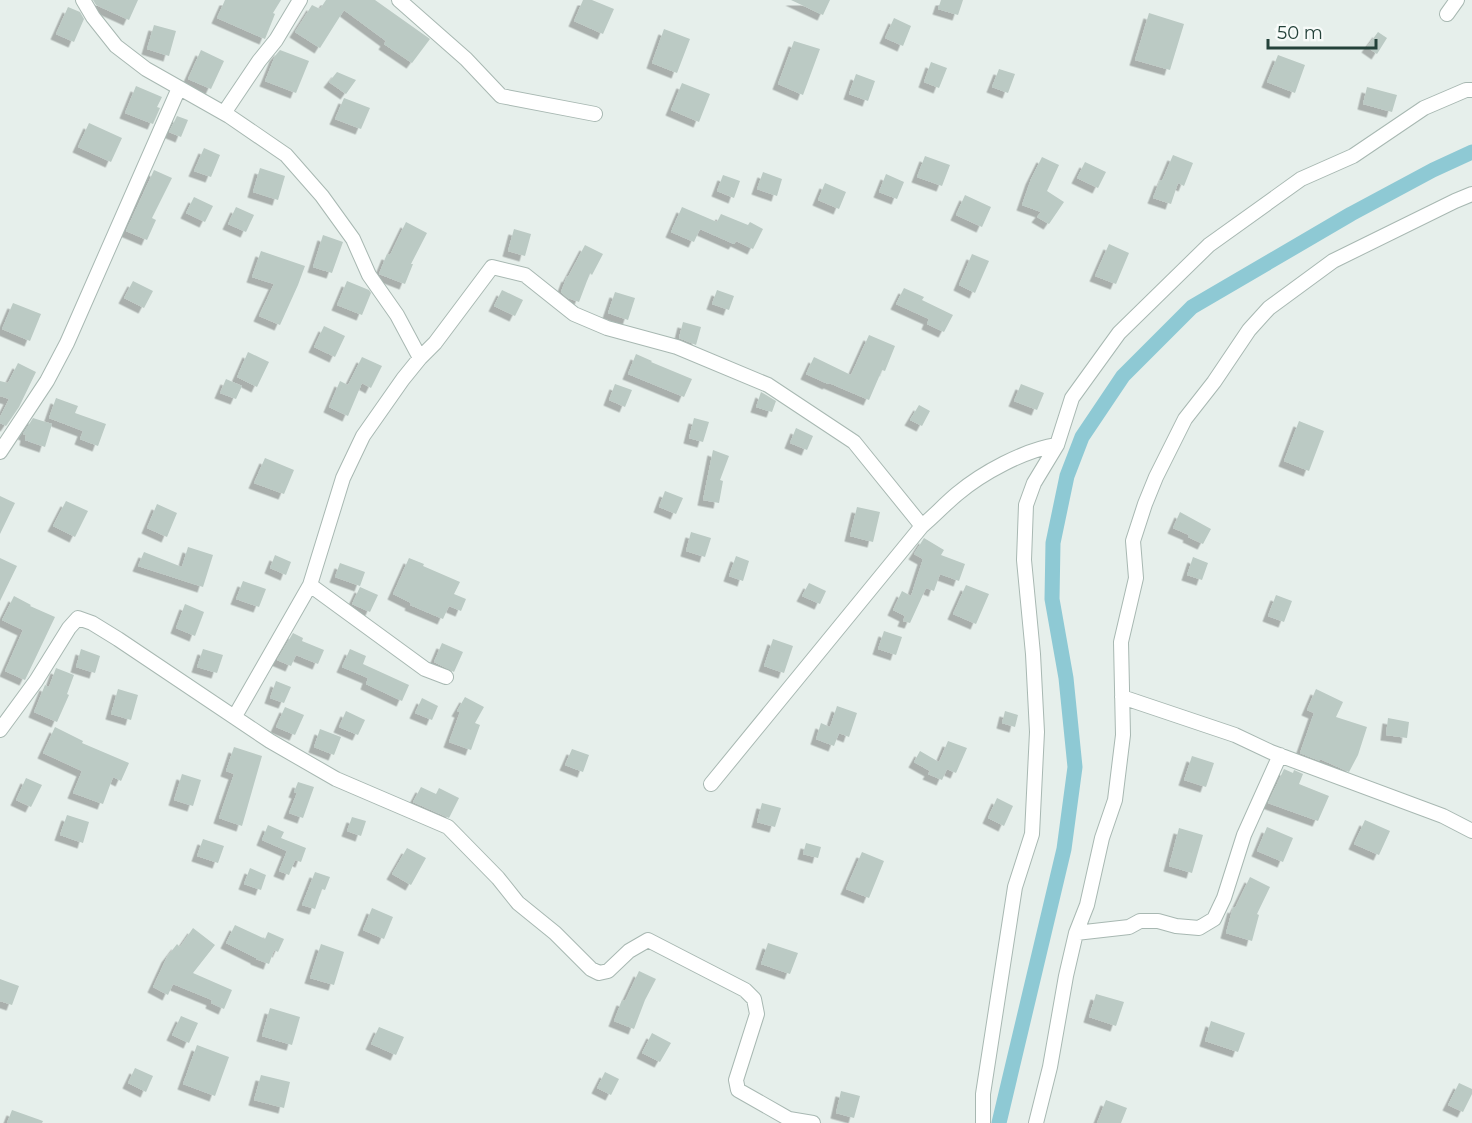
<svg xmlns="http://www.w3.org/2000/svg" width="1472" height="1123" font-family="Montserrat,sans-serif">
<defs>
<filter id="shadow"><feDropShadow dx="-5.5" dy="5.5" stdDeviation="0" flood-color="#0004"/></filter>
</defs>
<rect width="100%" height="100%" fill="#e6efeb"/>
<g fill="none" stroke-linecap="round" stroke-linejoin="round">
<path stroke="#8ec9d4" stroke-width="15" d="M999 1123 1064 849 1075 767 1066 678 1052 599 1053 543 1067 476 1082 437 1123 376 1192 307 1351 214 1433 170 1472 152"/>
</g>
<path fill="#bbcac4" filter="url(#shadow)" d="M93 0H138L129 20 96 5Z
M225 0H281L273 13 275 14 265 39 217 18Z
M326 0H375L430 39 412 63 384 44 386 41 344 10 320 48 295 32 312 5 320 9Z
M583 0H592L614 9 603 34 574 21Z
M791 0H830L823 15Z
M941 0H963L958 15 938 9Z
M68 7 80 12 84 19 74 42 56 34Z
M1149 13 1184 24 1170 70 1135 60Z
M894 18 911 26 903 46 885 38Z
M154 25 176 31 169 56 147 49Z
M664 29 690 39 677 73 652 63Z
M1378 32 1387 38 1377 54 1367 47Z
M794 41 820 49 803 95 778 84Z
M201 50 224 61 211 89 188 79Z
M280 50 309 61 296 93 265 81 275 56Z
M1278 55 1305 65 1295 93 1267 82Z
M931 62 947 68 939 88 924 82Z
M999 69 1015 74 1008 93 992 87Z
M337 72 356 80 346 94 329 82Z
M856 74 875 81 868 101 849 94Z
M682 83 710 94 699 122 671 110Z
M136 86 162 97 157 107 160 108 153 124 125 113Z
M1367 87 1397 95 1392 112 1363 104Z
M344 98 370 108 361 129 335 119Z
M177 116 188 120 181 137 169 132Z
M89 123 122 138 111 162 78 147Z
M204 148 220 155 211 177 194 171Z
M1173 155 1193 163 1184 186 1178 183 1171 204 1153 198 1160 180 1162 181Z
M925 156 950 165 942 186 917 177Z
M1042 157 1059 165 1047 191 1064 202 1049 224 1037 217 1041 212 1022 205 1031 179Z
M1085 162 1106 172 1098 188 1077 178Z
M260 168 285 176 278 200 253 192Z
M154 170 172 178 152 218 156 220 147 240 126 231Z
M763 172 782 179 777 196 757 189Z
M886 174 904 182 897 199 879 192Z
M723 175 740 181 734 198 717 191Z
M825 183 846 192 839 209 818 200Z
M965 195 991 207 982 227 956 215Z
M194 197 213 206 205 222 186 213Z
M236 207 254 215 246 232 228 224Z
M682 207 717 222 721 214 748 225 750 222 763 229 753 249 736 241 734 244 700 229 694 242 671 232Z
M406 222 427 233 411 264H413L405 284 379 274 387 254 390 255Z
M514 229 531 234 525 256 508 251Z
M323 235 343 242 332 273 313 267Z
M1109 244 1129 253 1116 284 1095 276Z
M585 245 603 254 592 275 590 273 579 302 568 298 561 292 567 276 568 277Z
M261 251 305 266 298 285 280 325 259 316 274 284 252 277Z
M972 254 989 261 975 293 959 285Z
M133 281 153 291 144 308 124 298Z
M347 281 369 290 371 293 362 315 337 305Z
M904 288 924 297 922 300 953 315 944 332 927 324 929 319 896 304Z
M502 290 523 300 515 316 494 306Z
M717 290 734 296 729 310 712 304Z
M615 292 635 298 628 320 608 313Z
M13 303 41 314 30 341 2 329Z
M683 322 701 327 696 345 679 338Z
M324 326 345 336 335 357 314 347Z
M869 335 895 346 885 371 882 370 869 400 829 383 828 384 806 374 814 357 851 375Z
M248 352 269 362 257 387 237 377Z
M636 354 652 361 651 362 692 379 684 397 628 374Z
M362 357 382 366 371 388 362 383 348 416 329 407 340 381 348 385Z
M18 363 36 372 19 407 6 426 0 423V417L9 399 0 396V381L8 383Z
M226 379 242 386 236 399 220 393Z
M615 384 632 390 625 407 609 400Z
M1021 384 1044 393 1037 410 1014 401Z
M761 392 776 401 772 412 756 407Z
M56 398 78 406 75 413 106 424 98 446 80 439 83 431 49 418Z
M919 405 930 411 922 426 910 420Z
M33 418 52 424 45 447 25 440 26 435 23 434Z
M694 418 709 422 703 442 689 438Z
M1299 421 1324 431 1309 471 1284 461Z
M796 428 813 436 807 450 790 443Z
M713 450 729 456 720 480 723 481 719 503 703 500Z
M265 458 294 470 284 494 254 483Z
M665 491 683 498 676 514 659 507Z
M0 496 15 503 0 534Z
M66 501 88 511 75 537 53 526Z
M157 504 177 513 167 537 147 528Z
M857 507 880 512 873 542 850 536Z
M1180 512 1211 529 1203 544 1188 537 1189 535 1173 528Z
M691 532 711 538 705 557 686 551Z
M924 538 944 550 941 555 965 564 959 581 940 574 934 591 926 588 910 623 903 621 905 616 893 610 902 591 911 596 923 559 914 554Z
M188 547 213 555 203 587 138 566 144 552 182 567Z
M275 555 291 562 286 575 270 568Z
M736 556 749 561 743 581 729 576Z
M1193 557 1208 563 1202 580 1187 575Z
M0 558 17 566 0 601Z
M409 558 424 564 423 566 460 582 454 594 466 599 461 611 449 606 443 619 410 605 411 603 393 594Z
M340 563 365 572 360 586 335 577Z
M243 581 266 589 259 607 236 599Z
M809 583 826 591 820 604 802 596Z
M966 585 989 594 976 624 953 614Z
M360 587 378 595 370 612 352 604Z
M1276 595 1292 601 1284 622 1268 616Z
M14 596 31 605 30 606 55 617 25 680 5 671 23 630 2 620Z
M185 604 204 612 195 636 176 628Z
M884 631 902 637 896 655 878 649Z
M293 633 303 638 302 641 324 650 318 664 296 655 291 666 277 660Z
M773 639 793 646 784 673 764 666Z
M442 643 463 652 454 672 434 662Z
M81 649 100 656 95 673 76 667Z
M203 649 223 655 217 673 197 667Z
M350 649 366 656 363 664 409 685 402 701 366 684 368 678 342 667Z
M56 668 74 675 67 694 69 695 57 722 34 712 45 685 49 687Z
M276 681 291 687 284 703 270 698Z
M118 689 138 695 131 720 111 714Z
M1316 689 1343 702 1336 717 1367 727 1358 755 1349 772 1320 759V761L1300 753 1314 713 1307 710Z
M465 697 484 707 475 723 480 725 471 750 449 742 460 712 457 711Z
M422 698 438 706 432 720 415 713Z
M837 706 857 713 849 737 839 733 834 746 816 739 821 723 830 727Z
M285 707 304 715 295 735 276 727Z
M346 711 365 720 358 735 339 727Z
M1005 711 1018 715 1015 727 1002 723Z
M1388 718 1409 722 1407 738 1386 735Z
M55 727 83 741 82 743 129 763 121 781 113 777 103 804 73 793 82 771 43 753Z
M320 729 341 737 334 755 314 747Z
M948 741 967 748 956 773 947 769 942 780 928 774 930 771 914 762 920 751 939 762Z
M234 747 262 756 242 826 219 818 234 774 226 771Z
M572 749 589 755 583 772 565 765Z
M1192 756 1214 763 1206 787 1184 780Z
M1284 769 1293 773 1294 770 1303 774 1299 784 1329 796 1318 821 1268 803Z
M182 774 201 780 193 806 174 800Z
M26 778 42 785 31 807 16 800Z
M298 782 314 787 303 818 289 813 297 793 294 792Z
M421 787 436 794 439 788 459 798 449 818 413 802Z
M997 798 1013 806 1004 826 988 818Z
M762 803 781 808 775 827 757 822Z
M67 815 89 822 83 843 60 835Z
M352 817 366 821 361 836 347 831Z
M1365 820 1390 831 1379 855 1354 844Z
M268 825 284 832 281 838 306 848 301 862 295 860 289 875 279 871 287 851 262 840Z
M1267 827 1293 838 1283 862 1257 851Z
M1179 828 1203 835 1192 873 1169 866Z
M203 839 224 846 218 863 197 856Z
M806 843 821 847 818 858 803 854Z
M407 848 426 858 411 885 392 874Z
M862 852 884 861 869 898 846 889Z
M250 868 266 875 261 890 244 884Z
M315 872 330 877 325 890 322 889 315 909 302 905Z
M1250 877 1270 887 1257 914 1259 915 1252 941 1226 933 1233 907 1235 908Z
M372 908 393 917 384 939 363 930Z
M235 925 265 939 268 932 284 939 278 952 274 950 269 964 256 959V958L226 943Z
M193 928 215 945 193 973 232 990 224 1009 211 1003 212 1000 173 984 168 995 153 987 167 957 177 944 180 947Z
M768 943 798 953 790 974 761 964Z
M321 944 344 952 334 985 310 978Z
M639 971 656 979 645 1000 634 1029 614 1021 622 1000 625 1001Z
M0 979 19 986 12 1005 0 1001Z
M1096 994 1124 1002 1116 1026 1089 1017Z
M270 1008 300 1017 292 1045 262 1036Z
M181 1016 198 1023 189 1043 172 1035Z
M1211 1021 1245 1033 1238 1052 1205 1041Z
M379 1027 404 1037 396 1055 371 1044Z
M652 1033 671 1043 660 1062 642 1053Z
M197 1045 229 1057 215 1096 183 1084Z
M135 1068 153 1076 146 1092 128 1083Z
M605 1072 619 1079 611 1095 597 1088Z
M261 1075 290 1082 284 1108 254 1100Z
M1459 1083 1472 1089V1094L1463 1112 1448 1105Z
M841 1091 860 1096 854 1118 836 1113Z
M1106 1100 1127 1108 1121 1123H1097Z
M12 1110 43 1121 42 1123H7Z"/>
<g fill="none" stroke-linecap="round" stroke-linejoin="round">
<g stroke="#a8b8b2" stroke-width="16">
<path id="minor" d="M83 0 93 17 116 46 146 69 229 116 286 155 322 196 353 239 369 275 397 315 420 358 403 379 363 436 343 478 310 585 235 716
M399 0 466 59 501 96 595 114
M1447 14 1457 0
M224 113 259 61 276 40 300 0
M420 358 435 343 492 267 525 275 574 314 607 328 677 347 768 385 854 442 922 526
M0 452 47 381 67 343 179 88
M310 585 425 669 446 677
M1122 697 1235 735 1271 752 1443 816 1472 831
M0 730 36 681 69 628 78 618 92 623 118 639 270 741 336 779 448 827 498 878 518 903 555 933 591 969 599 973 608 971 629 951 648 940 745 990 754 999 757 1014 736 1080 738 1090 789 1119 813 1123
M711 784 922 526C934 516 945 504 957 494 982 473 1024 450 1057 445
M1076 933 1129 927 1140 921H1158L1176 926 1199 928 1214 919 1224 898 1244 835 1280 755
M983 1123V1094L1015 887 1032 834 1037 732 1033 654 1024 560 1026 505 1034 483 1057 445 1072 398 1119 333 1209 245 1301 179 1353 156 1424 108 1466 90H1472
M1036 1123 1050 1067 1066 976 1076 933 1087 905 1102 838 1115 800 1123 735 1121 642 1136 578 1133 541 1145 504 1156 477 1185 419 1214 382 1249 330 1269 308 1333 261 1455 201 1472 194"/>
</g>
<use href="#minor" stroke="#fff" stroke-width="14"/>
</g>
<path d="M1268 39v9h108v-9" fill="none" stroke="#24423a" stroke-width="3"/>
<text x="1277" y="39" font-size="18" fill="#24423a" stroke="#f7fbf9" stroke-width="4.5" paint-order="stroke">50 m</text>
</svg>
